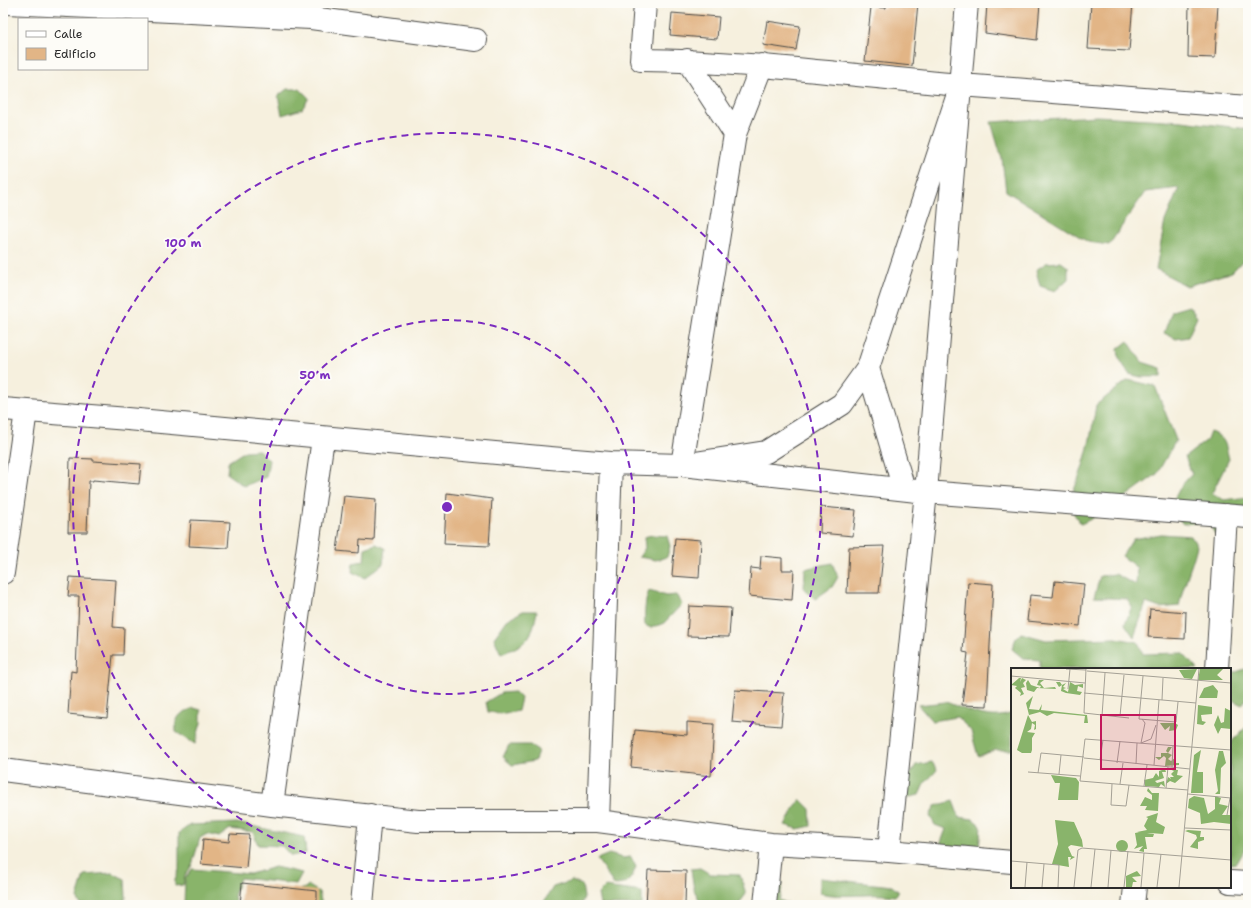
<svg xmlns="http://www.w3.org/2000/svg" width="1251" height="908" font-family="'Shantell Sans',sans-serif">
<rect width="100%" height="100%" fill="#fdfcf7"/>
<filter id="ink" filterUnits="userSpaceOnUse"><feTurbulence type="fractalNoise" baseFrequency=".025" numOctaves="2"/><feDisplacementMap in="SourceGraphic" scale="8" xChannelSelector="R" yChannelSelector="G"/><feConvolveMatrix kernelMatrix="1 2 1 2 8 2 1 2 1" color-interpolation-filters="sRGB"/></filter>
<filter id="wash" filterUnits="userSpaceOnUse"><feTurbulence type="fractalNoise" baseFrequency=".012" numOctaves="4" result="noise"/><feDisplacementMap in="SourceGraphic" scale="16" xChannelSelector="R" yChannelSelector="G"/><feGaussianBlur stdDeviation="0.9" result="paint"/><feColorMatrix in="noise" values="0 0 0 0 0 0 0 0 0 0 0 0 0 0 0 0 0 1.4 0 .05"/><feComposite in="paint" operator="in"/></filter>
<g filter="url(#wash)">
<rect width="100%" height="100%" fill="#f6f0de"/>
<path fill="#89b46b" stroke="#5a704b" d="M287 89H300L309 98 302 109 282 115 278 96Z
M1097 116 1182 121 1248 129V255L1232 272 1187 286 1156 269 1165 221 1179 188 1145 192 1109 245 1088 242 1006 191 1002 159 991 122Z
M1061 262 1068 267V279L1055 291 1040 286 1036 270 1046 263Z
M1189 306 1197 317 1188 337 1176 339 1164 333 1172 311Z
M1128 341 1142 362 1161 368V377H1141L1129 374 1119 358 1118 349Z
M1128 380 1155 386 1176 440 1157 474 1103 513 1081 524 1074 514 1070 498C1085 468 1091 438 1096 405Z
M1210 432C1226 437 1225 444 1229 459L1212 493 1224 500 1248 497V522L1215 534 1208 522 1183 524 1169 509 1181 486 1192 474 1185 457 1207 440Z
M259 450 269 460 266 477 244 486 227 474 228 462 245 451Z
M1161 534 1191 536 1197 546C1192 567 1183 585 1179 606L1160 608 1146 603 1134 637 1125 624 1132 606 1127 599 1094 597 1100 576 1115 574 1136 585 1137 568 1122 556 1133 539Z
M652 535 667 536 670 546 667 557 656 560 639 557 645 548 644 537Z
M376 544 385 548 383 564 365 578 352 572 353 563 364 561 365 548Z
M832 563 838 577 832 587 815 599 804 589 805 569Z
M649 591 666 596 676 595 682 604 664 623 651 628 645 625C644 615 645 599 649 591Z
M523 611H537C532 640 526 644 501 654L494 638 507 620Z
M1021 633 1046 640 1116 638 1138 642 1143 654 1182 653 1198 669H1040V660L1024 659 1012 649 1016 638Z
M1248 668V696L1242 705 1230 699V674Z
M515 692 521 698 518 711 505 714 488 712 486 702 501 693Z
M946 702C967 710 991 722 1012 713V750H996L978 756 971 731 957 717 932 721 918 705Z
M194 708 201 710V723L195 744 176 732C175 716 180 713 194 708Z
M1247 726 1248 779 1245 781 1248 792V837H1246L1244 851 1237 863 1230 864V747L1233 740Z
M509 745H530L538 750 535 761 512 765 503 757Z
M932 762 937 770 924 784 919 795 906 798 903 785 916 765Z
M800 799 810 809 811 826 798 829 785 825Z
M953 801 959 817 973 819 981 826 979 848 963 863 940 845 946 829 935 825 930 816 935 806Z
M237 823 304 837 306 853 291 856 282 846 258 845 253 832 230 829 219 837 207 834 200 838 192 865 185 876 183 885 175 886V880L179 870V833L190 825Z
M609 854 623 858 631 857 636 867C631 880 628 885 614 885L597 859Z
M275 867 302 873 296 884 240 878 234 896 236 905H184L185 879 192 869 250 874Z
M700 868 710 874 740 875 746 894 738 905H702L694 890 691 869Z
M112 873 125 879 126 898 122 905H81L77 898 84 875Z
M820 878 892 886 899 892 895 896C870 892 845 899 820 893Z
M778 879 783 883 779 900 792 905H766Z
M572 881 582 885 584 897 581 905H542L553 887Z
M309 886 319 892 322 905H299L300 890Z
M605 887 642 892V905H600L598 894Z"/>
<g id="blocks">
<path fill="#e2b586" d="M886 3H918L912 66 865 61 871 7 886 8Z
M987 3H1040L1037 40 985 33Z
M1091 3H1133L1129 51 1088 49Z
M1189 3H1218L1215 58 1188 57Z
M672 13 719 17 717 39 670 35Z
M767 21 800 26 796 50 763 45Z
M70 458 93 459V461L141 464 139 484 93 480V481H89L87 532H68Z
M447 493 492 499 489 546 444 544Z
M344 496 376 499 374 541 360 540 359 553 337 551Z
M821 507 856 510 853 536 820 533Z
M191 520 230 522 228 548 189 546Z
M675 538 701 540 699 578 672 576Z
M884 546 879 593H847L849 547Z
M761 556 782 558V570H794L792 600 749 596 751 568 760 569Z
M70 577 116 580 113 627 124 628 123 655H113L107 718 68 714 71 671 76 672 79 596H68Z
M1055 581 1084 584 1080 626 1027 621 1030 595 1053 597Z
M968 582 993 584 987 706 962 705 968 653 963 652Z
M689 606 731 608 729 637 687 636Z
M1150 609 1186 612 1185 639 1148 637Z
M735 690 784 693 781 726 732 722Z
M687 722 714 724 711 776 631 767 635 730 687 735Z
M230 834 249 835 246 868 201 864 203 839 229 842Z
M648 870 686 871 685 905H646Z
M242 883 317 891V905H240Z"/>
</g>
</g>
<g filter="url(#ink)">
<use href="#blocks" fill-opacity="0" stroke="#494946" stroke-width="1"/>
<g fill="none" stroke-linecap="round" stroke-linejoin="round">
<g stroke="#494946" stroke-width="24">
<path id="minor" d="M7 3 311 18 476 40
M645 3 641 60C749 61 854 76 961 85 1057 93 1152 99 1248 107
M687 60 735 134 682 465 766 452 842 404 868 368 961 85
M735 134 762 65
M868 368 904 489
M3 409 128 419 550 458 611 463 682 465 926 492 1248 517
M3 573 26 411
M1217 669 1226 515
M3 770 272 805 418 821H598L771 844 889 851 1012 862
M272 805 323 438
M598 821 611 463
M889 851 926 492 967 3
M1230 882 1248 883
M362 905 370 815
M765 905 771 844
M1133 905 1135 887"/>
</g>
<use href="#minor" stroke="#fff" stroke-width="22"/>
</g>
</g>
<g fill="none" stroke="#7b2cbf" stroke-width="2" stroke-dasharray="7 5">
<circle cx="447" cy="507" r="187"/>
<circle cx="447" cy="507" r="374"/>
</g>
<g transform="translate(1011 668)">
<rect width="220" height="220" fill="#f6f0de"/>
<path d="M186 1 181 11 173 10 168 2ZM189 1H212L206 7 212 12H187ZM8 10H10L9 14 11 10 15 12 12 15 14 19 10 20 13 26 9 28 10 25 4 20 6 18 0 17ZM17 12 20 17 29 20 30 18 26 17 28 12H33L29 15 33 20 44 19 45 21 26 20 23 24 16 22 15 15ZM45 14H49L51 17 55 15 52 19 55 20 52 21 57 24 59 14 64 17 72 16V20L67 18 66 23 71 24 69 27 55 25 50 23 51 17 48 19ZM202 17 207 23 206 30H188L193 20ZM22 28 18 41 28 42 31 36 30 42 76 47 77 55H73L74 48 43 45 36 48 29 44 18 47 15 35ZM187 37 201 39V46L190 47 191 53 195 54 192 57 186 56ZM214 40 220 43V61L210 60 207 66 203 57 207 47 210 55 213 54ZM17 47 21 54 25 53V61L23 62 24 57 21 55 20 61 16 64 24 65 21 70V82L20 85H11L6 82ZM149 55H164L167 57 165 62 158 63 159 58 154 62ZM157 79H161L157 85 161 87 157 91 160 93 164 90V95H168V97L154 98 155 90 153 88 148 92 144 89H150V85H157L155 83ZM190 82 186 104H192V125H180L183 87ZM208 83H212L215 95 210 100 209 126H204L207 123 204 102ZM154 101 155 104H151L153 110 144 113 146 115 153 113 154 119 150 116 148 119 134 118 133 112 142 110 145 105 148 109V103ZM158 101 167 102 166 107 172 108 164 115 159 113 155 116 157 109 160 111 159 109H163L160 106 163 103ZM40 107 65 110 68 114 67 132H47L49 115H44ZM137 120 141 125H148L147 143 134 142 136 138H129L134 129 141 132V127L136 123ZM183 128 193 130 197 146 204 141V128L210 130 208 136 217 138 211 147H220V156L203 154 190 156 189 145 177 140 178 131ZM147 145 145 154 154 159 152 166 126 164 136 162 133 158 137 150 135 149ZM44 152 63 154 71 172 72 179 60 177 57 179 61 188 64 189 59 192 60 189H57L58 199 41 196 47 176ZM177 162 190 163 189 169H193V172L187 174V181L179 179 186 170 185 167 174 163ZM129 164 143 166 142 169H134L136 181H133V184L128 183 132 178 123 181 126 177 124 165ZM105 178a6 6 0 1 1 12 0a6 6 0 1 1-12 0ZM126 203 130 208 121 209 126 214H122L121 219H115V208Z" fill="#89b46b"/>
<path fill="none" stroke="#a5a196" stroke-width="1" d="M55 1 75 2M75 1 73 45 118 50M76 3 220 15M0 8 74 15M132 8 128 51 165 54 167 34M57 21 59 1M73 25 185 35M151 32 152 10M91 48 94 5M109 48 113 7M131 51 134 55 130 75 140 71 145 57M73 90 179 101M89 92 92 72M106 95 109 73M125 96 126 75M143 97 148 32M161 99 162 78M17 104 69 108M27 105 30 85 73 89M48 106 50 87M101 116 100 137 115 138 118 117M109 116 112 95M133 118 136 97M155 120 157 99M177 122 69 113 74 71 220 82M177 126 220 130M216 147 219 130M174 160 220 162M0 193 48 197 47 219M14 219 16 194M31 219 33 196M63 219 67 182 71 180 220 192M80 219 84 181M97 219 100 182M113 219 117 183M130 219 133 185M146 219 150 186M168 219 188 1"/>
<path fill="#c2185b" fill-opacity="0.15" stroke="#c2185b" stroke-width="2" d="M90 47H164V101H90Z"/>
<rect width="220" height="220" fill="none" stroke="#2b2b2b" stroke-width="2"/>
</g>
<circle cx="447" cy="507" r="6" fill="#7b2cbf" stroke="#fdfcf7" stroke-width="2"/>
<g font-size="12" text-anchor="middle" font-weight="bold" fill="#7b2cbf" stroke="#fdfcf7" stroke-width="3.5" stroke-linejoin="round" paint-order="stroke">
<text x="183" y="247">100 m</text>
<text x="315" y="379">50 m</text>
</g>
<rect width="1251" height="908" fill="none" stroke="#fdfcf7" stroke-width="16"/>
<rect x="18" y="18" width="130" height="52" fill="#fdfcf7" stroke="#a9a8a5"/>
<rect x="26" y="31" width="20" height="6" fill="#ffffff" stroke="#a9a8a5"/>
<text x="54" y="38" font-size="12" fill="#2b2b2b">Calle</text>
<rect x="26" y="48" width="20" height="12" fill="#e2b586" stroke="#a9a8a5"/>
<text x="54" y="58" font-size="12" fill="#2b2b2b">Edificio</text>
</svg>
